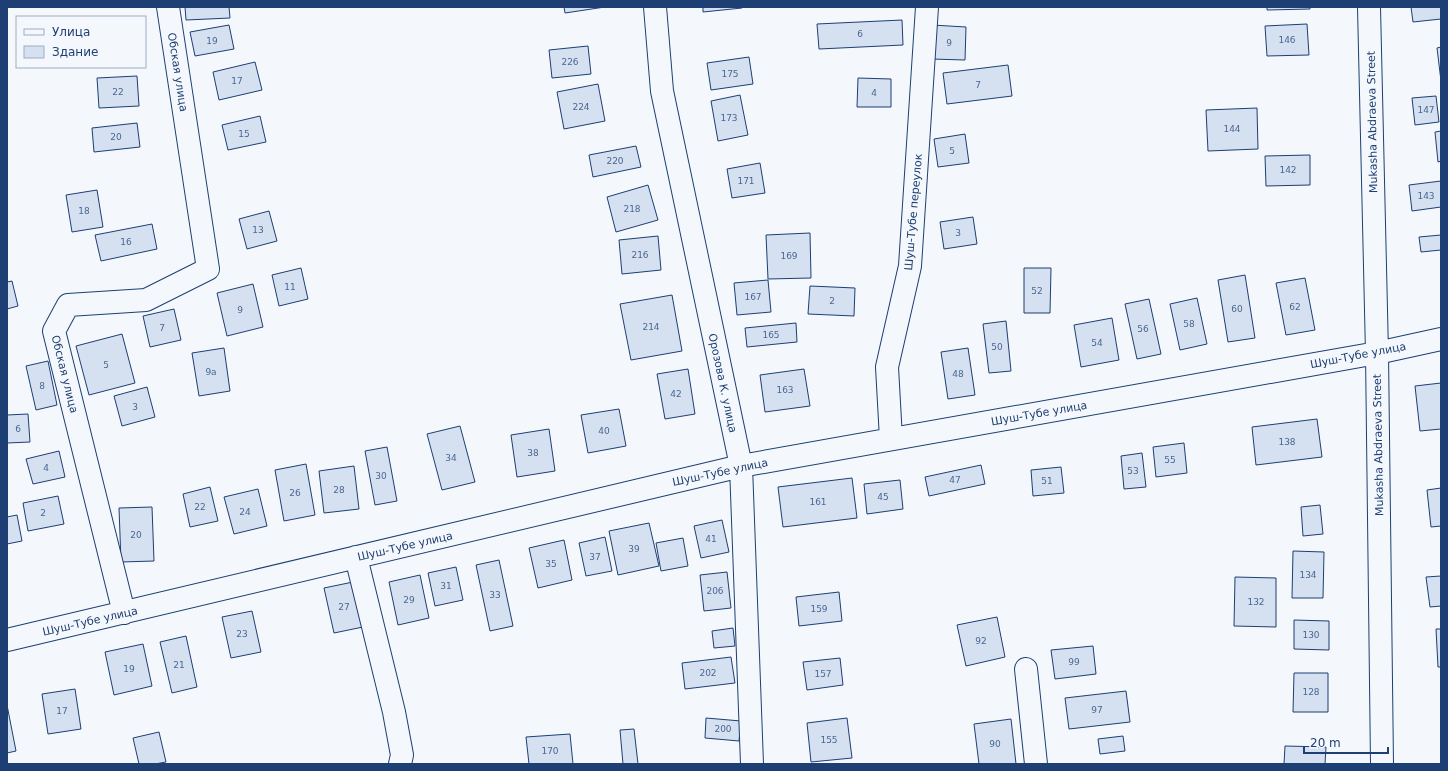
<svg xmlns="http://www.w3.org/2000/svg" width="1448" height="771" font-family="'DejaVu Sans',sans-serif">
<rect width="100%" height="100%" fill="#f4f7fb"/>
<path fill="#d5e0f0" stroke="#1d3f73" d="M185 7H229L230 18 186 20Z
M564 7H605L565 13Z
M703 7H742V8L703 12Z
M1267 7H1310V9L1267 10Z
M1411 7H1441V19L1413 22Z
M902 20 903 45 819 49 817 24Z
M1307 24 1309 55 1267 56 1265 26Z
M229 25 234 49 195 56 190 32Z
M932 25 966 27 965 60 931 59Z
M588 46 591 74 552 78 549 50Z
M1441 47V81L1437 48Z
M749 57 753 84 711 90 707 63Z
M255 62 262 90 219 100 213 72Z
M1008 65 1012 96 947 104 943 73Z
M137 76 139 106 99 108 97 78Z
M858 78 891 79V107H857Z
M598 84 605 121 564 129 557 92Z
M740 95 748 135 718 141 711 101Z
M1436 96 1439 122 1415 125 1412 98Z
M1257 108 1258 149 1208 151 1206 110Z
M260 116 266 142 228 150 222 125Z
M137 123 140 147 94 152 92 128Z
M1441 131V161L1438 162 1435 132Z
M965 134 969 163 938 167 934 139Z
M636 146 641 167 593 177 589 155Z
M1310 155V185L1266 186 1265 156Z
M760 163 765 193 732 198 727 169Z
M1441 181V207L1412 211 1409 185Z
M648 185 658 220 616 232 607 197Z
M97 190 103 227 72 232 66 195Z
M269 211 277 241 247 249 239 219Z
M973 217 977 244 944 249 940 222Z
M152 224 157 249 101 261 95 235Z
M810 233 811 278 768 279 766 235Z
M1441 235V250L1421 252 1419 237Z
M658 236 661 270 622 274 619 240Z
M301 268 308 299 279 306 272 275Z
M1024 268H1051L1050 313H1024Z
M1245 275 1255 338 1228 342 1218 280Z
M1305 278 1315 330 1286 335 1276 283Z
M768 280 771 312 737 315 734 283Z
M12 281 18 306 7 309V282Z
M253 284 263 327 227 336 217 293Z
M810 286 855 288 854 316 808 314Z
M672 295 682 351 631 360 620 304Z
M1197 298 1207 344 1180 350 1170 304Z
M1149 299 1161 354 1137 359 1125 304Z
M174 309 181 340 150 347 143 316Z
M1112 318 1119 360 1081 367 1074 325Z
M1006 321 1011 371 989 373 983 324Z
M796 323 797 342 747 347 745 328Z
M122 334 135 383 89 395 76 346Z
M224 348 230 391 199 396 192 353Z
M968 348 975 395 948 399 941 352Z
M48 361 57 405 36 410 26 366Z
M688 369 695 414 665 419 657 374Z
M804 369 810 406 765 412 760 375Z
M1441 383V429L1420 431 1415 386Z
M147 387 155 417 122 426 114 396Z
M619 409 626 446 588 453 581 415Z
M28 414 30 442 7 443V415Z
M1317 419 1322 457 1256 465 1252 427Z
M460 426 475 482 442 490 427 434Z
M549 429 555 471 517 477 511 435Z
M1184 443 1187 473 1156 477 1153 447Z
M387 447 397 501 375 505 365 451Z
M59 451 65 477 33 484 26 459Z
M1142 453 1146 487 1124 489 1121 456Z
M306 464 315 515 284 521 275 470Z
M981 465 985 484 929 496 925 477Z
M354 466 359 509 324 513 319 471Z
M1061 467 1064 493 1033 496 1031 470Z
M852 478 857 518 783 527 778 487Z
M900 480 903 509 867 514 864 484Z
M210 487 218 521 190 527 183 494Z
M1441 488V526L1431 527 1427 490Z
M258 489 267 526 234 534 224 497Z
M58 496 64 524 28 531 23 503Z
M1320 505 1323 534 1303 536 1301 507Z
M152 507 154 561 121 562 119 508Z
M17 515 22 541 7 544V517Z
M722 520 729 552 701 558 694 526Z
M649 523 659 566 618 575 609 531Z
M605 537 612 571 586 576 579 543Z
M683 538 688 566 661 571 656 543Z
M564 540 572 580 538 588 529 548Z
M1293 551 1324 552 1323 598H1292Z
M499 560 513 626 490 631 476 565Z
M456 567 463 600 435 606 428 573Z
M727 572 731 608 704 611 700 575Z
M420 575 429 618 398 625 389 582Z
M1441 576V606L1430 607 1426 577Z
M1235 577 1276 578V627L1234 626Z
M353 582 363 627 334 633 324 588Z
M839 592 842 621 799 626 796 597Z
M252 611 261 652 231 658 222 617Z
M997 617 1005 657 966 666 957 625Z
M1294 620 1329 621V650L1294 649Z
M733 628 735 646 714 648 712 631Z
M1436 629H1441V667H1438Z
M186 636 197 687 172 693 160 642Z
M143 644 152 686 114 695 105 652Z
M1093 646 1096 674 1055 679 1051 650Z
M731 657 735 683 685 689 682 663Z
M840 658 843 685 807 690 803 662Z
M1294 673H1328V712H1293Z
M75 689 81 729 48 734 42 694Z
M1126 691 1130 722 1069 729 1065 698Z
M7 705 16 751 7 753Z
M706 718 741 721 739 741 705 738Z
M847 718 852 758 811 762 807 723Z
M1011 719 1016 764H979L974 724Z
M634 729 638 764H623L620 730Z
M159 732 166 762 155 764H139L133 738Z
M570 734 573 764H529L526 737Z
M1123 736 1125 751 1100 754 1098 739Z
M1285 746 1326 747 1325 764H1284Z"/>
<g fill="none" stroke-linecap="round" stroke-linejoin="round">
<g stroke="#1d3f73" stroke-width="24">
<path id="minor" d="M655 7 662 91 741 466 752 764
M1369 7 1377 353 1382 764
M891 439 887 367 910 266 927 7
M356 557 394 712 402 755 400 764
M124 613 54 331 68 305 146 300 208 269 168 7
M7 640 741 466 1377 353 1441 339
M1026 669 1036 764"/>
</g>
<use href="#minor" stroke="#f4f7fb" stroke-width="22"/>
</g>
<g text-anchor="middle" stroke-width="3" stroke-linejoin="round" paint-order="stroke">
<g font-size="9" fill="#4b6792">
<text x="860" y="37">6</text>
<text x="1287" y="43">146</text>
<text x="212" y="44">19</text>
<text x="949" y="46">9</text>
<text x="570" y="65">226</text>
<text x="730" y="77">175</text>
<text x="237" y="84">17</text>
<text x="978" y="88">7</text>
<text x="118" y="95">22</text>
<text x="874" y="96">4</text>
<text x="581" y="110">224</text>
<text x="1426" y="113">147</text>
<text x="729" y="121">173</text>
<text x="1232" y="132">144</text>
<text x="244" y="137">15</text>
<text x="116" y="140">20</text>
<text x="952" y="154">5</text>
<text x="615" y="164">220</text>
<text x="1288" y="173">142</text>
<text x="746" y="184">171</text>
<text x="1426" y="199">143</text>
<text x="632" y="212">218</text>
<text x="84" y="214">18</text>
<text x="258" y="233">13</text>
<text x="958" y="236">3</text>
<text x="126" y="245">16</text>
<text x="640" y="258">216</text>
<text x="789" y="259">169</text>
<text x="290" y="290">11</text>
<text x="1037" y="294">52</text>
<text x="753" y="300">167</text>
<text x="832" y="304">2</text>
<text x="1295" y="310">62</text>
<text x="1237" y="312">60</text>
<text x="240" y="313">9</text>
<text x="1189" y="327">58</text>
<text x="651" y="330">214</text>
<text x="162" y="331">7</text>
<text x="1143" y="332">56</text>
<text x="771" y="338">165</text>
<text x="1097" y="346">54</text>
<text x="997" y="350">50</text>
<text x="106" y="368">5</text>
<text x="211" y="375">9а</text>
<text x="958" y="377">48</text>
<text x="42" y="389">8</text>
<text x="785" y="393">163</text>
<text x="676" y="397">42</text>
<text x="135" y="410">3</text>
<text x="18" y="432">6</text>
<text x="604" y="434">40</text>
<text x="1287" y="445">138</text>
<text x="533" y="456">38</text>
<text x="451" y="461">34</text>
<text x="1170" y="463">55</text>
<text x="46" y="471">4</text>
<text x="1133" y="474">53</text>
<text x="381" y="479">30</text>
<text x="955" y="483">47</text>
<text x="1047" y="484">51</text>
<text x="339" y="493">28</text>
<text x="295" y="496">26</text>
<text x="883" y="500">45</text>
<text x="818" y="505">161</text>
<text x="200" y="510">22</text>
<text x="245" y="515">24</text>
<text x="43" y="516">2</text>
<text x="136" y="538">20</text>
<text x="711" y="542">41</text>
<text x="634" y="552">39</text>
<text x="595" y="560">37</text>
<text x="551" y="567">35</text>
<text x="1308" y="578">134</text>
<text x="446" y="589">31</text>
<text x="715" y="594">206</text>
<text x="495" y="598">33</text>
<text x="409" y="603">29</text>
<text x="1256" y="605">132</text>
<text x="344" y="610">27</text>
<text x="819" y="612">159</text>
<text x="242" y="637">23</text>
<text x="1311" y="638">130</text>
<text x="981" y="644">92</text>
<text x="1074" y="665">99</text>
<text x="179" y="668">21</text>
<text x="129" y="672">19</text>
<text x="708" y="676">202</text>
<text x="823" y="677">157</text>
<text x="1311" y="695">128</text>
<text x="1097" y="713">97</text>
<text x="62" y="714">17</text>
<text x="723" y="732">200</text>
<text x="829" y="743">155</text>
<text x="995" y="747">90</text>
<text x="550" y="754">170</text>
</g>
<g font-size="11" fill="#1d3f73" stroke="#f4f7fb">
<text transform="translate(178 72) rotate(81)" y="4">Обская улица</text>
<text transform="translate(1372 122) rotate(-91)" y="4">Mukasha Abdraeva Street</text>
<text transform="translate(913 212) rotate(-85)" y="4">Шуш-Тубе переулок</text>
<text transform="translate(1358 355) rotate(-11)" y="4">Шуш-Тубе улица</text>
<text transform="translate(65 374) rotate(76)" y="4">Обская улица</text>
<text transform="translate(723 383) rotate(78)" y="4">Орозова К. улица</text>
<text transform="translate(1039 413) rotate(-10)" y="4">Шуш-Тубе улица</text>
<text transform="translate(1378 445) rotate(-91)" y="4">Mukasha Abdraeva Street</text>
<text transform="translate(720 472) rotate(-12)" y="4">Шуш-Тубе улица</text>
<text transform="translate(405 546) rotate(-13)" y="4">Шуш-Тубе улица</text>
<text transform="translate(90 621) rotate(-13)" y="4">Шуш-Тубе улица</text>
</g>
</g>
<rect width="1448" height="771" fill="none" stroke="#1d3f73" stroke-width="16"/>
<rect x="16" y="16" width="130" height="52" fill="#f4f7fb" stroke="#9eadc5"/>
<rect x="24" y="29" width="20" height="6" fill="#f4f7fb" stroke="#9eadc5"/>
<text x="52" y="36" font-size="12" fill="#1d3f73">Улица</text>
<rect x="24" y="46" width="20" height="12" fill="#d5e0f0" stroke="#9eadc5"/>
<text x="52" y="56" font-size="12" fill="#1d3f73">Здание</text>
<path d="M1304 747v6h84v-6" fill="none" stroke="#1d3f73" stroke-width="2"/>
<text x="1310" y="747" font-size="12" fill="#1d3f73" stroke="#f4f7fb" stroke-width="3" paint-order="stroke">20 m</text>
</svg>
